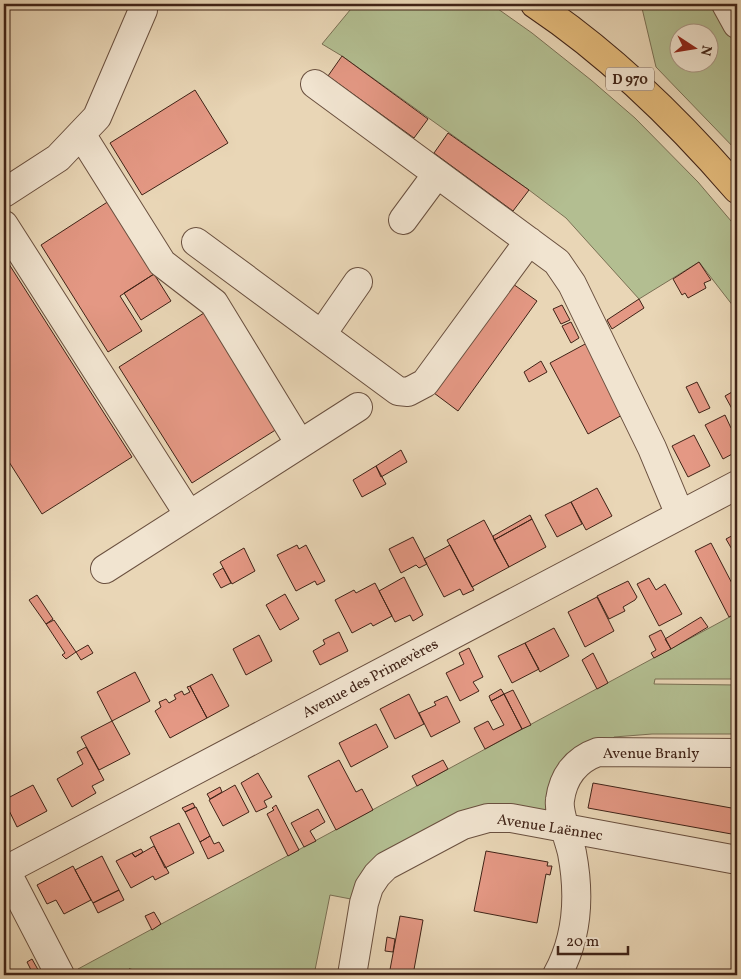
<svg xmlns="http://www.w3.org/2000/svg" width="741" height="979" font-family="Vollkorn,serif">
<rect width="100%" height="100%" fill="#e9d6b6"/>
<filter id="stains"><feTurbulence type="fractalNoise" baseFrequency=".004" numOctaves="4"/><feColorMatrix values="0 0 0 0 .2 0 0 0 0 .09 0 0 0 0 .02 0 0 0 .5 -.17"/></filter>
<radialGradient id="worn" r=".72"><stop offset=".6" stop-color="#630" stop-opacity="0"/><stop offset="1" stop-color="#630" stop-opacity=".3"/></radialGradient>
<path fill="#b3be91" stroke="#7a7054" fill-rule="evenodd" d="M355 4H491L532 33 591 80 635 118 698 182 737 228V311L699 262 639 299 566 218 529 190 342 56 322 44Z
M641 4H737V151L656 67ZM678 32H708V62H678Z
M737 613V679H655L654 684 737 685V734H652L614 737 551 802 546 809 540 814 493 809 356 900 330 895 314 975H163L129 969 127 975H81L78 969Z"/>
<path fill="#e49884" stroke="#402317" d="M342 56 428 119 414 138 328 76Z
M195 90 228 143 142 195 110 143Z
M448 133 529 190 513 211 434 153Z
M109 201 154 274 120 296 142 331 108 352 41 245Z
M7 261 132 457 42 514 4 454V263Z
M699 262 711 280 704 283 706 288 688 298 685 293 682 295 673 279Z
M154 274 171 301 141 320 124 293Z
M513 284 537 301 458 411 434 393Z
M639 299 644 308 612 329 607 320Z
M562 305 570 320 561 324 553 309Z
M204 313 277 429 192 483 119 367Z
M571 322 579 338 571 343 562 326Z
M587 343 624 414 588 434 550 363Z
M541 361 547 372 529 382 524 372Z
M697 382 710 408 699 413 686 387Z
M732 392 737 403V418L725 396Z
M725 415 731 428 737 424V457L734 453 723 459 705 425Z
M694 435 710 466 688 477 672 446Z
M401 450 407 462 381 477 376 466Z
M376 466 386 484 362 497 353 480Z
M597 488 612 516 586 530 571 502Z
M571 502 582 524 557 537 545 515Z
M530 515 532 519 494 540 493 536Z
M532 519 546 547 509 567 494 540Z
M484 520 509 567 472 587 447 540Z
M737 533V558L726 539Z
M413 537 427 564 419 568 416 565 401 573 389 549Z
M711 543 737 593V613L729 617 695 551Z
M297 545 299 549 306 545 325 581 317 585 315 581 296 591 277 555Z
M450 545 474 590 463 595 460 589 444 597 424 559Z
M244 548 255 571 232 584 220 562Z
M223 568 231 583 221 588 213 574Z
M404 577 423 615 413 621 410 615 395 622 379 591Z
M649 578 656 590 665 584 682 614 659 626 637 584Z
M628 581 637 597 635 600 623 607 625 611 609 619 597 596Z
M375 583 392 616 373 626 371 623 352 633 335 600 354 590 356 593Z
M285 594 299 619 280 630 266 605Z
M37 595 53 619 46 624 29 600Z
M597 597 614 631 585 647 568 612Z
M701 617 708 627 671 649 665 639Z
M54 620 76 652 66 659 62 655 65 653 46 624Z
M554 628 569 656 540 672 525 643Z
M661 630 671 649 654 658 651 653 656 650 649 636Z
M339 632 348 651 320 665 313 651 325 644 323 640Z
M259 635 272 661 246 675 233 649Z
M525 643 539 669 512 683 498 656Z
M88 645 93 653 81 660 76 652Z
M469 648 483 677 473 682 479 691 460 701 446 673 464 664 459 653Z
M593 653 608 683 597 689 582 660Z
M135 672 150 701 112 721 97 692Z
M212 674 229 706 207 718 190 686Z
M190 686 207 718 170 738 155 711 161 707 159 702 166 699 169 703 176 699 174 695 182 691 184 695 190 692 187 687Z
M501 689 504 694 491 701 489 696Z
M513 690 531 725 522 729 504 694Z
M409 694 424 724 395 739 380 709Z
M504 694 522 729 485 749 474 728 488 721 493 730 504 725 491 701Z
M447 696 460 722 431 737 419 713 436 705 434 702Z
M112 721 130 754 99 770 81 737Z
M376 724 388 747 351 767 339 743Z
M86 747 104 780 92 786 96 793 72 807 57 779 83 764 77 752Z
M339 760 356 792 362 789 373 810 336 830 308 776Z
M443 760 448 769 417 786 412 776Z
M258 773 272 797 264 801 267 807 256 812 241 783Z
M593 783 737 809V835L588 808Z
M33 785 47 811 17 827 4 800Z
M235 785 249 812 223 826 209 800Z
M220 787 222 792 210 799 207 794Z
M193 803 195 807 185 812 182 808Z
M276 805 299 850 288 856 267 814 274 810 272 808Z
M196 807 210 836 200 842 185 812Z
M318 809 325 822 310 831 316 841 304 847 291 823Z
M179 823 194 853 165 868 150 837Z
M210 836 214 844 219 842 224 851 208 859 200 842Z
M154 846 169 873 155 880 153 876 131 888 116 861 132 853 135 857Z
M141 849 143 852 135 857 132 853Z
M486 851 548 862 547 866H552L550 875 546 874 537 923 474 911Z
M102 856 119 890 93 903 75 870Z
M73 866 91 900 64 914 56 900 47 904 37 885Z
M119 890 124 900 98 913 93 903Z
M154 912 161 924 152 930 145 916Z
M400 916 423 920 413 975H389Z
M387 937 395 939 393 952 385 951Z
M32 959 41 975H30L28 972 31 970 27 962Z
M129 969 163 975H127Z"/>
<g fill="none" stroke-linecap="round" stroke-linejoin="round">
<g stroke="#6a503f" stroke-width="30">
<path id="minor" d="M726 4 737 24
M315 84 557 262 572 284 652 448 680 515
M81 134 162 263 214 303 300 444
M4 193 58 158 97 117 143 10
M403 220 437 174
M4 225 189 515
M196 242 398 391 408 392 425 383 529 241
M322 334 358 282
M105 569 358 407
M4 867 60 975
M4 871 737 485
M352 975 364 903 369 887 377 875 386 866 463 825 488 818H511L737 860
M557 975C578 937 580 895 572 853 569 839 558 813 560 800 563 777 575 760 598 752L737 753"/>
</g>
<g stroke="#402317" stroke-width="30">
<path id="major" d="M535 4C608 53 679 122 737 189"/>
</g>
<use href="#minor" stroke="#f1e4d0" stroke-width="28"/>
<use href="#major" stroke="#e4bb7b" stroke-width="28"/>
</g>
<g text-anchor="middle" stroke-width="4.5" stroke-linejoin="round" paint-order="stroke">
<rect fill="#f1e4d0" stroke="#755d4e" stroke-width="1" x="606" y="67.5" width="48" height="23" rx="4"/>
<g font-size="14" font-weight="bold" fill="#402317">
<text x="630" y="84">D 970</text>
</g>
<g font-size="15" fill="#402317" stroke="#f1e4d0">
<text transform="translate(370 678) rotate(-28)" y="5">Avenue des Primevères</text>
<text x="651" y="758">Avenue Branly</text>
<text transform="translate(550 827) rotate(9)" y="5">Avenue Laënnec</text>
</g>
</g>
<rect width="741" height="979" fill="none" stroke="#e9d6b6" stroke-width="20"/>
<rect x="5" y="5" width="731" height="969" fill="none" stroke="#402317" stroke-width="2.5"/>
<rect x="10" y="10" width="721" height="959" fill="none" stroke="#402317"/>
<g transform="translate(694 48) rotate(102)"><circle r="24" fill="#f1e4d0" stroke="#aa9786"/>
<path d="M0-4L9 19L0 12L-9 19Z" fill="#8f2418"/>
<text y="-8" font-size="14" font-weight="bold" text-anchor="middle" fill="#402317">N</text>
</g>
<path d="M558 946v8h70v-8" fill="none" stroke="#402317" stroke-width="2.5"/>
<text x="566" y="946" font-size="15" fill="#402317" stroke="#f1e4d0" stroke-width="4" paint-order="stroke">20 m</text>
<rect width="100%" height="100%" filter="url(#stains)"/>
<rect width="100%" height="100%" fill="url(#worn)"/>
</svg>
